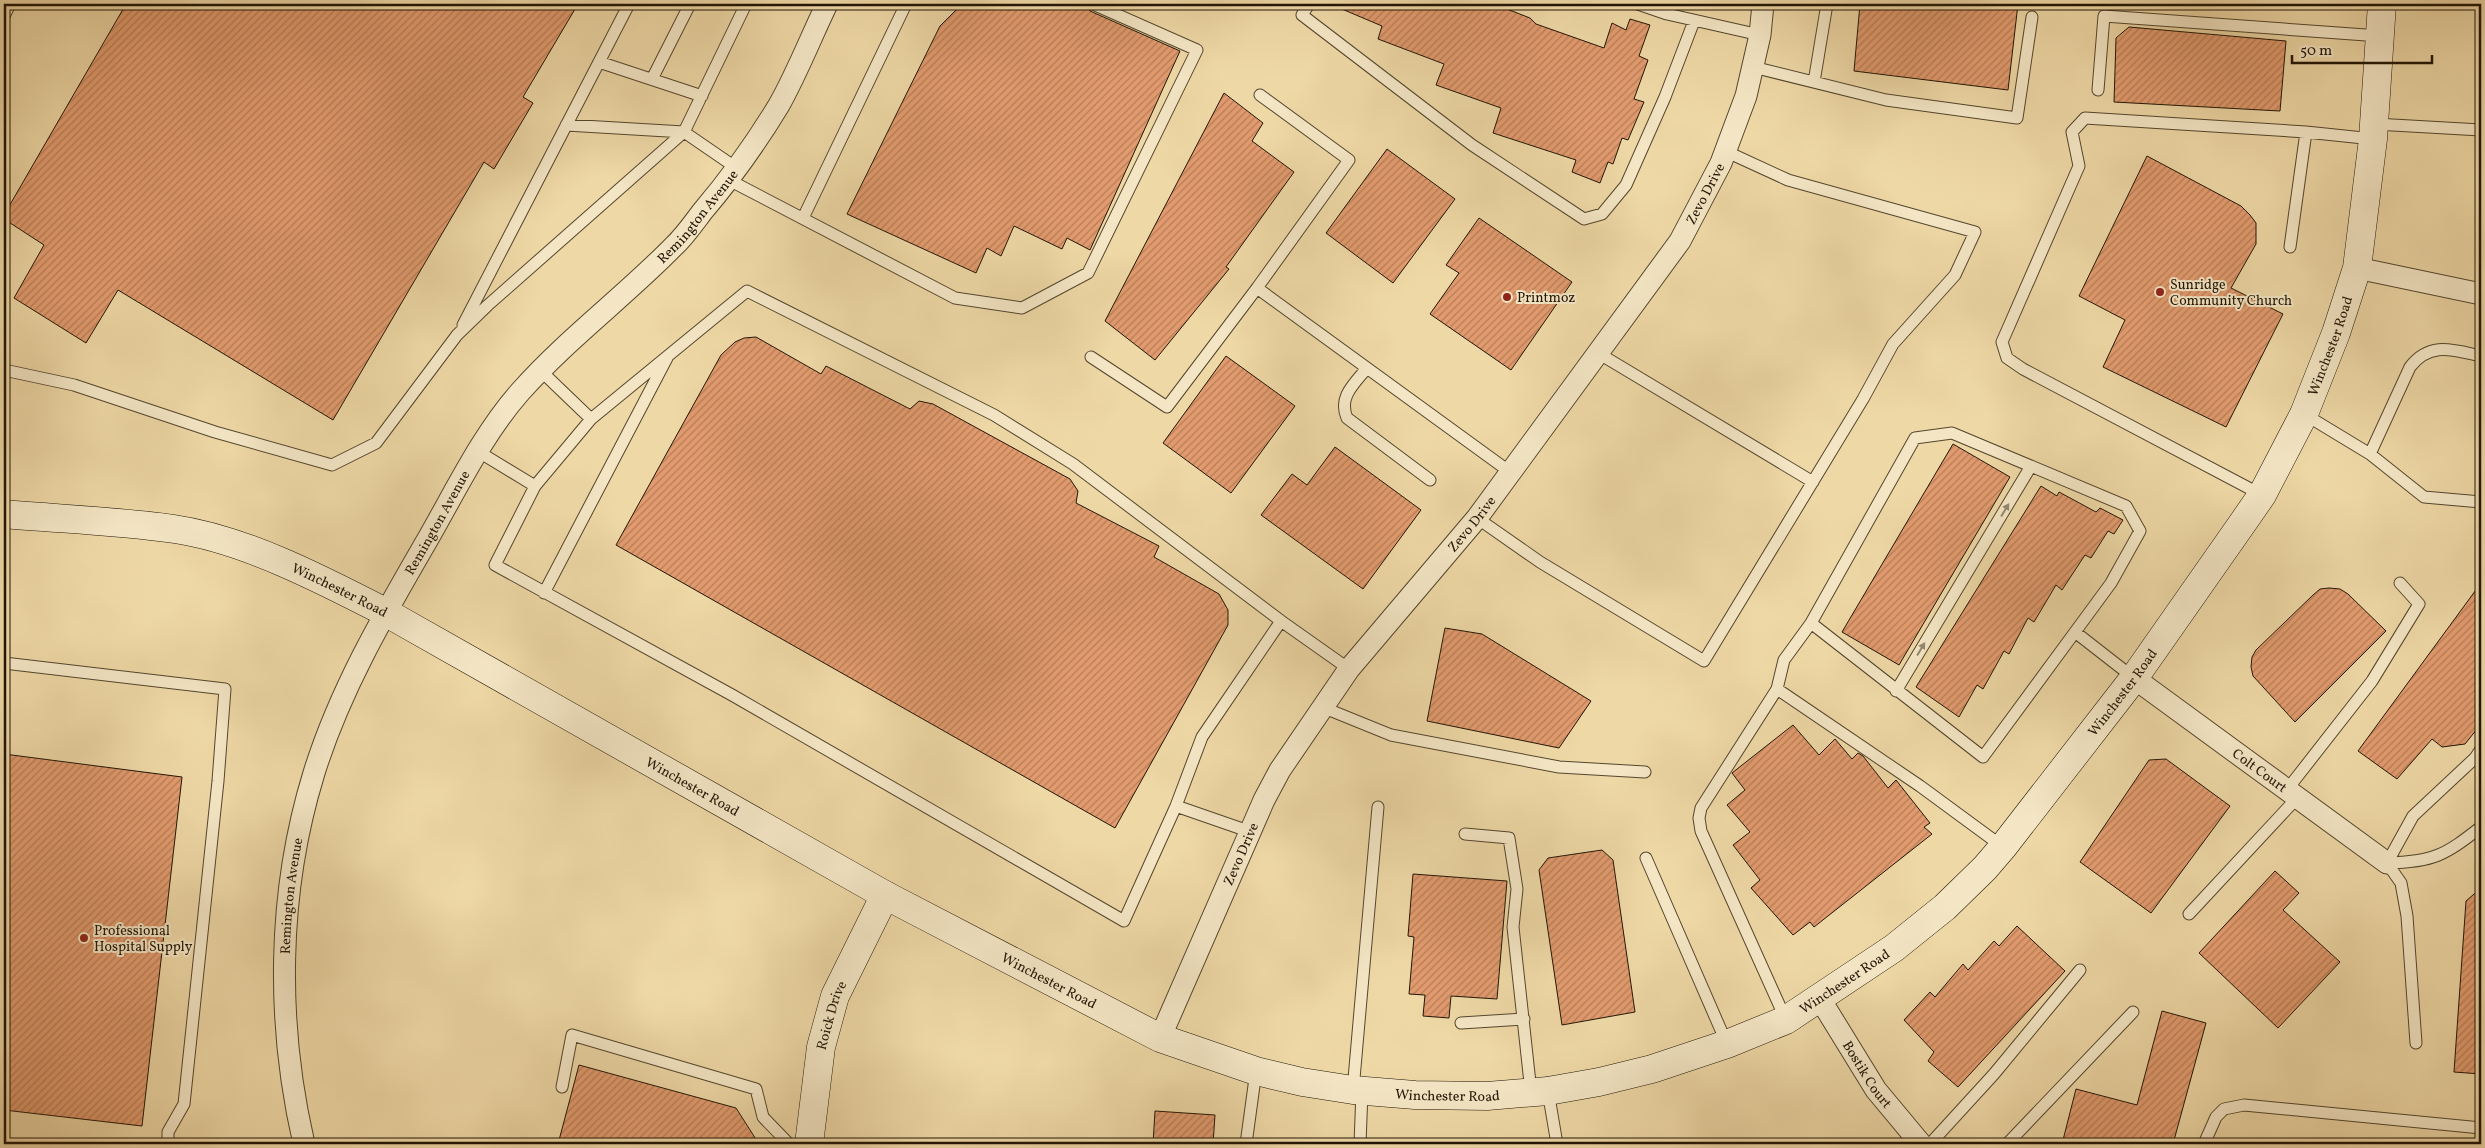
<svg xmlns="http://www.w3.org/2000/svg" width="2485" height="1148" font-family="Vollkorn,serif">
<defs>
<pattern id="building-hatch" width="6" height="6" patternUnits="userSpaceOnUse" patternTransform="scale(1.25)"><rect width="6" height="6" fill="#e29b6e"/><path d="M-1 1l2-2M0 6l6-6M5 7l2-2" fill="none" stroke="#b77d58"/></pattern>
</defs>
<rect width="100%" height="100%" fill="#eed8a6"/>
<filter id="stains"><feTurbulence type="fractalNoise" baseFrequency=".004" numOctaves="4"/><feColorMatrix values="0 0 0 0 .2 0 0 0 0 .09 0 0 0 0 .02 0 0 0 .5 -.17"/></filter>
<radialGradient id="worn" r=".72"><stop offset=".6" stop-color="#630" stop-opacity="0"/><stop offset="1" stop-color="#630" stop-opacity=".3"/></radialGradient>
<path fill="url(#building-hatch)" stroke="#211505" d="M126 4H578L523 97 533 103 494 169 484 162 333 420 118 290 86 343 14 298 44 245 4 219V215Z
M962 4H1086L1090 11 1180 51 1090 250 1067 238 1062 249 1014 226 1001 256 987 248 976 273 847 214 940 26Z
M1330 4H1494L1530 18 1536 24 1604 48 1612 23 1626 30 1630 19 1650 25 1639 56 1648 60 1634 99 1644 102 1628 140 1622 138 1613 164 1608 162 1600 183 1572 172 1576 160 1493 133 1501 108 1436 85 1444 64 1378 39 1382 26Z
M1860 4H2018L2008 90 1854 71Z
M2129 27 2286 41 2280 111 2114 102 2116 38Z
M1224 93 1263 123 1252 141 1294 172 1226 267 1229 269 1155 360 1105 321Z
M1387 149 1455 199 1393 283 1326 233Z
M2147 156 2241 206 2250 215 2256 223V244L2231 288 2283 314 2226 427 2103 367 2125 320 2079 296Z
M1479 218 1572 282 1511 370 1430 314 1459 273 1446 265Z
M756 337 821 374 826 366 910 409 919 401 933 404 1070 479 1078 491 1076 503 1159 546 1154 557 1219 594 1228 610V625L1115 828 616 545 721 355 735 342 744 338Z
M1226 356 1295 406 1231 493 1163 443Z
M1953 444 2010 477 1899 665 1842 632Z
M1335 447 1421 510 1363 589 1261 515 1292 474 1307 485Z
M2041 486 2057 496 2059 492 2096 512 2100 508 2123 520 2114 534 2108 531 2091 558 2085 555 2062 590 2056 585 2034 622 2028 618 2009 654 2004 651 1983 689 1977 685 1959 717 1916 687Z
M2481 583V724L2465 744 2442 747 2432 739 2397 779 2358 751Z
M2329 588 2340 589 2348 594 2386 631 2295 722 2253 676 2251 667 2252 657 2256 650 2313 595 2320 589Z
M1445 628 1482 634 1591 701 1559 748 1427 721Z
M1793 725 1819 755 1835 739 1852 759 1858 753 1863 756 1888 788 1896 780 1930 823 1924 827 1932 834 1814 927 1810 922 1793 935 1751 888 1760 880 1733 845 1750 832 1727 805 1745 790 1732 773Z
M4 754 182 777 142 1126 4 1110Z
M2166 759 2230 806 2151 913 2080 862 2149 760Z
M1602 850 1613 860 1635 1012 1562 1025 1539 870 1548 858Z
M2275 871 2299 893 2283 910 2340 962 2278 1028 2199 953Z
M1413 874 1507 881 1497 999 1451 996 1449 1018 1423 1016 1425 995 1409 994 1414 937 1408 936Z
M2481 888V1074L2454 1072 2466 901Z
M2017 926 2065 971 1958 1087 1928 1061 1934 1052 1904 1020 1930 992 1935 997 1963 964 1968 970 1994 941 1999 946Z
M2162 1011 2206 1023 2173 1144H2062L2076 1089 2137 1105Z
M579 1065 736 1108 759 1144H558Z
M1155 1111 1215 1115 1213 1144H1153Z"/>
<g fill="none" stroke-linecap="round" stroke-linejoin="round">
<g stroke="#54462d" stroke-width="13">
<path id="lane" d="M1309 4 1302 15 1472 145 1584 219 1602 214 1626 185 1665 97 1694 21
M1638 4 1667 14 1760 35
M4 16 10 4
M599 62 702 96
M1753 67 1886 100 2017 118 2032 17
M652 79 690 4
M1814 82 1827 4
M2098 90 2104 16 2380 36
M2375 124 2481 130
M566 125 684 132 746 4
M2306 132 2373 139
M729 180 955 298 1022 308 1088 273 1197 50 1093 4
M803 218 906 4
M1257 288 1510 472
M463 325 629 4
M1598 353 1813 482
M1091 357 1167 407 1257 288 1349 160 1260 95
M1367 368C1354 384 1338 397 1347 418L1430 480
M4 370 74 385 215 432 332 465 376 443 457 335 488 305 684 132 738 169
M540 370 591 419
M2304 414 2370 454 2424 497 2481 502
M479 452 535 486
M2370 454 2410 367C2430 341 2453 350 2481 356
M2262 495 2023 369 2007 358 2002 342 2079 166 2072 132 2085 118 2306 132 2290 247
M1477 518 1540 562 1704 661 1863 399 1893 344 1955 275 1975 232 1788 180 1725 151
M544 593 667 358
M2075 632 2111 583 2140 531 2126 506 1952 433 1915 438 1811 623 1983 757 2075 632 2134 678
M4 663 225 689 218 781 184 1104 168 1132V1144
M1777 689 1784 660 1811 623
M1896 691 2031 466
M1322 707 1391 735 1559 767 1645 772
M2286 791 2372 681 2419 604 2400 583
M1176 806 1202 737 1281 621
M1251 832 1176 806 1124 921 732 695 495 565 535 486 591 419 747 291 994 415 1073 464 1281 621 1349 669
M1465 834 1509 838 1517 889 1513 927 1531 1092
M1646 858 1727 1044
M2387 863 2401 883 2407 916 2416 1043
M2387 863 2413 816 2475 758 2481 749
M2387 863C2434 862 2445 855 2481 827
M2189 914 2297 798
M1786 1020 1701 831 1699 818 1701 808 1777 689 1920 786 2003 847
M1461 1023 1524 1019
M562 1087 572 1035 756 1089 763 1117 789 1144
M1353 1090 1378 807
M1548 1091 1557 1144
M1246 1144 1256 1071
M1360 1144 1362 1091
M1930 1144 1994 1074 2080 970
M2007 1144 2133 1012
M2204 1144 2216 1117 2224 1109 2244 1105 2481 1128"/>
</g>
<g stroke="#54462d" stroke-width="23">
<g id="street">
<path d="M2357 268 2481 294"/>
<path id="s1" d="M2134 678 2387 863"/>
<path id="s2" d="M1820 999 1876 1090 1921 1144"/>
<path id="s3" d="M1160 1038 1264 800 1280 770 1349 669 1477 518 1680 241 1721 163 1746 96 1760 35 1763 4"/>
<path id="s4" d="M304 1144C276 1023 277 893 314 773 340 689 385 613 429 537 457 488 483 434 520 392 567 339 624 297 673 247 684 237 693 224 702 212 731 178 756 143 779 105 797 73 811 37 827 4"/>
</g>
</g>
<g stroke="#211505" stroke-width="29">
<g id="secondary">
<path id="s5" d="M4 514C60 519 118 521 174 529 244 539 323 580 385 612L885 895 1160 1038 1256 1071 1302 1082 1353 1090 1415 1095 1487 1096 1548 1091 1599 1082 1652 1069 1727 1044 1786 1020 1894 948 1945 907 1985 868 2003 847 2134 678 2244 521 2262 495 2304 414 2336 333 2357 268 2373 139 2382 4"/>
<path id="s6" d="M809 1144 821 1047 835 996 885 895"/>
</g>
</g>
<use href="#lane" stroke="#f4e6c5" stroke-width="11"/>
<use href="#street" stroke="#f4e6c5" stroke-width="21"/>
<use href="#secondary" stroke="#f4e6c5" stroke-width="28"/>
</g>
<defs><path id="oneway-solid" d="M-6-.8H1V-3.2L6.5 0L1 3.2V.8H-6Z" transform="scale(1.25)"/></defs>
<g fill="#95886f">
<use href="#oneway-solid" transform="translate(2005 510) rotate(-59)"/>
<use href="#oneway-solid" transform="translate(1921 649) rotate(-59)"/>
</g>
<g fill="#8f2418" stroke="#f4e6c5" stroke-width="2">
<circle cx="2160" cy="292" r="5"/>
<circle cx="1507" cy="297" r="5"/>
<circle cx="84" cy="938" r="5"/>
</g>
<g text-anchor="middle" stroke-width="4" stroke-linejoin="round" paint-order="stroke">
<g font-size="14" fill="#211505" stroke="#f4e6c5">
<text dy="5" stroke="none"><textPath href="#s3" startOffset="1011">Zevo Drive</textPath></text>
<text dy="5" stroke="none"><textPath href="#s4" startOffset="1060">Remington Avenue</textPath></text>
<text dy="5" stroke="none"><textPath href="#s5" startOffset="2808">Winchester Road</textPath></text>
<text dy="5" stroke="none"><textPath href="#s4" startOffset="655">Remington Avenue</textPath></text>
<text dy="5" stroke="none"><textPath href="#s3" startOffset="606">Zevo Drive</textPath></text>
<text dy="5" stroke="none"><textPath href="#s5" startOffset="348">Winchester Road</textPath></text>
<text dy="5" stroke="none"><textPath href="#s5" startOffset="2402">Winchester Road</textPath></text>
<text dy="5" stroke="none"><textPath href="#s1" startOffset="156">Colt Court</textPath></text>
<text dy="5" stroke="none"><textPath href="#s5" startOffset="752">Winchester Road</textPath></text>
<text dy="5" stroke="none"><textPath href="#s3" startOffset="201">Zevo Drive</textPath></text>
<text dy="5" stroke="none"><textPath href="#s4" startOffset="250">Remington Avenue</textPath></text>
<text dy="5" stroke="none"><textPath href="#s5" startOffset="1158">Winchester Road</textPath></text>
<text dy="5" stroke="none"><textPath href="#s5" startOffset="1998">Winchester Road</textPath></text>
<text dy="5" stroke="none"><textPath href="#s6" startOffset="131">Roick Drive</textPath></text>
<text dy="5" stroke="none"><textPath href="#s2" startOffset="89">Bostik Court</textPath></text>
<text dy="5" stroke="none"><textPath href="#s5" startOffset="1578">Winchester Road</textPath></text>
</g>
<g font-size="14" fill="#211505" stroke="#f4e6c5" text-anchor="start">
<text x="2170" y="289">Sunridge<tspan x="2170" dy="16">Community Church</tspan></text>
<text x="1517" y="302">Printmoz</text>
<text x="94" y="935">Professional<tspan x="94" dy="16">Hospital Supply</tspan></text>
</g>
</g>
<rect width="2485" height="1148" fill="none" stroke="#eed8a6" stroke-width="20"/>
<rect x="5" y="5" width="2475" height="1138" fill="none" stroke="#211505" stroke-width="2.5"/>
<rect x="10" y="10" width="2465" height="1128" fill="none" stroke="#211505"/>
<path d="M2292 55v8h140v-8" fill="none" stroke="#211505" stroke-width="2.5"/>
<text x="2300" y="55" font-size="15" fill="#211505" stroke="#f4e6c5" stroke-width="4" paint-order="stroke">50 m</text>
<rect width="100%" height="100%" filter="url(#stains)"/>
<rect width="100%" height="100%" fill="url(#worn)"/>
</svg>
